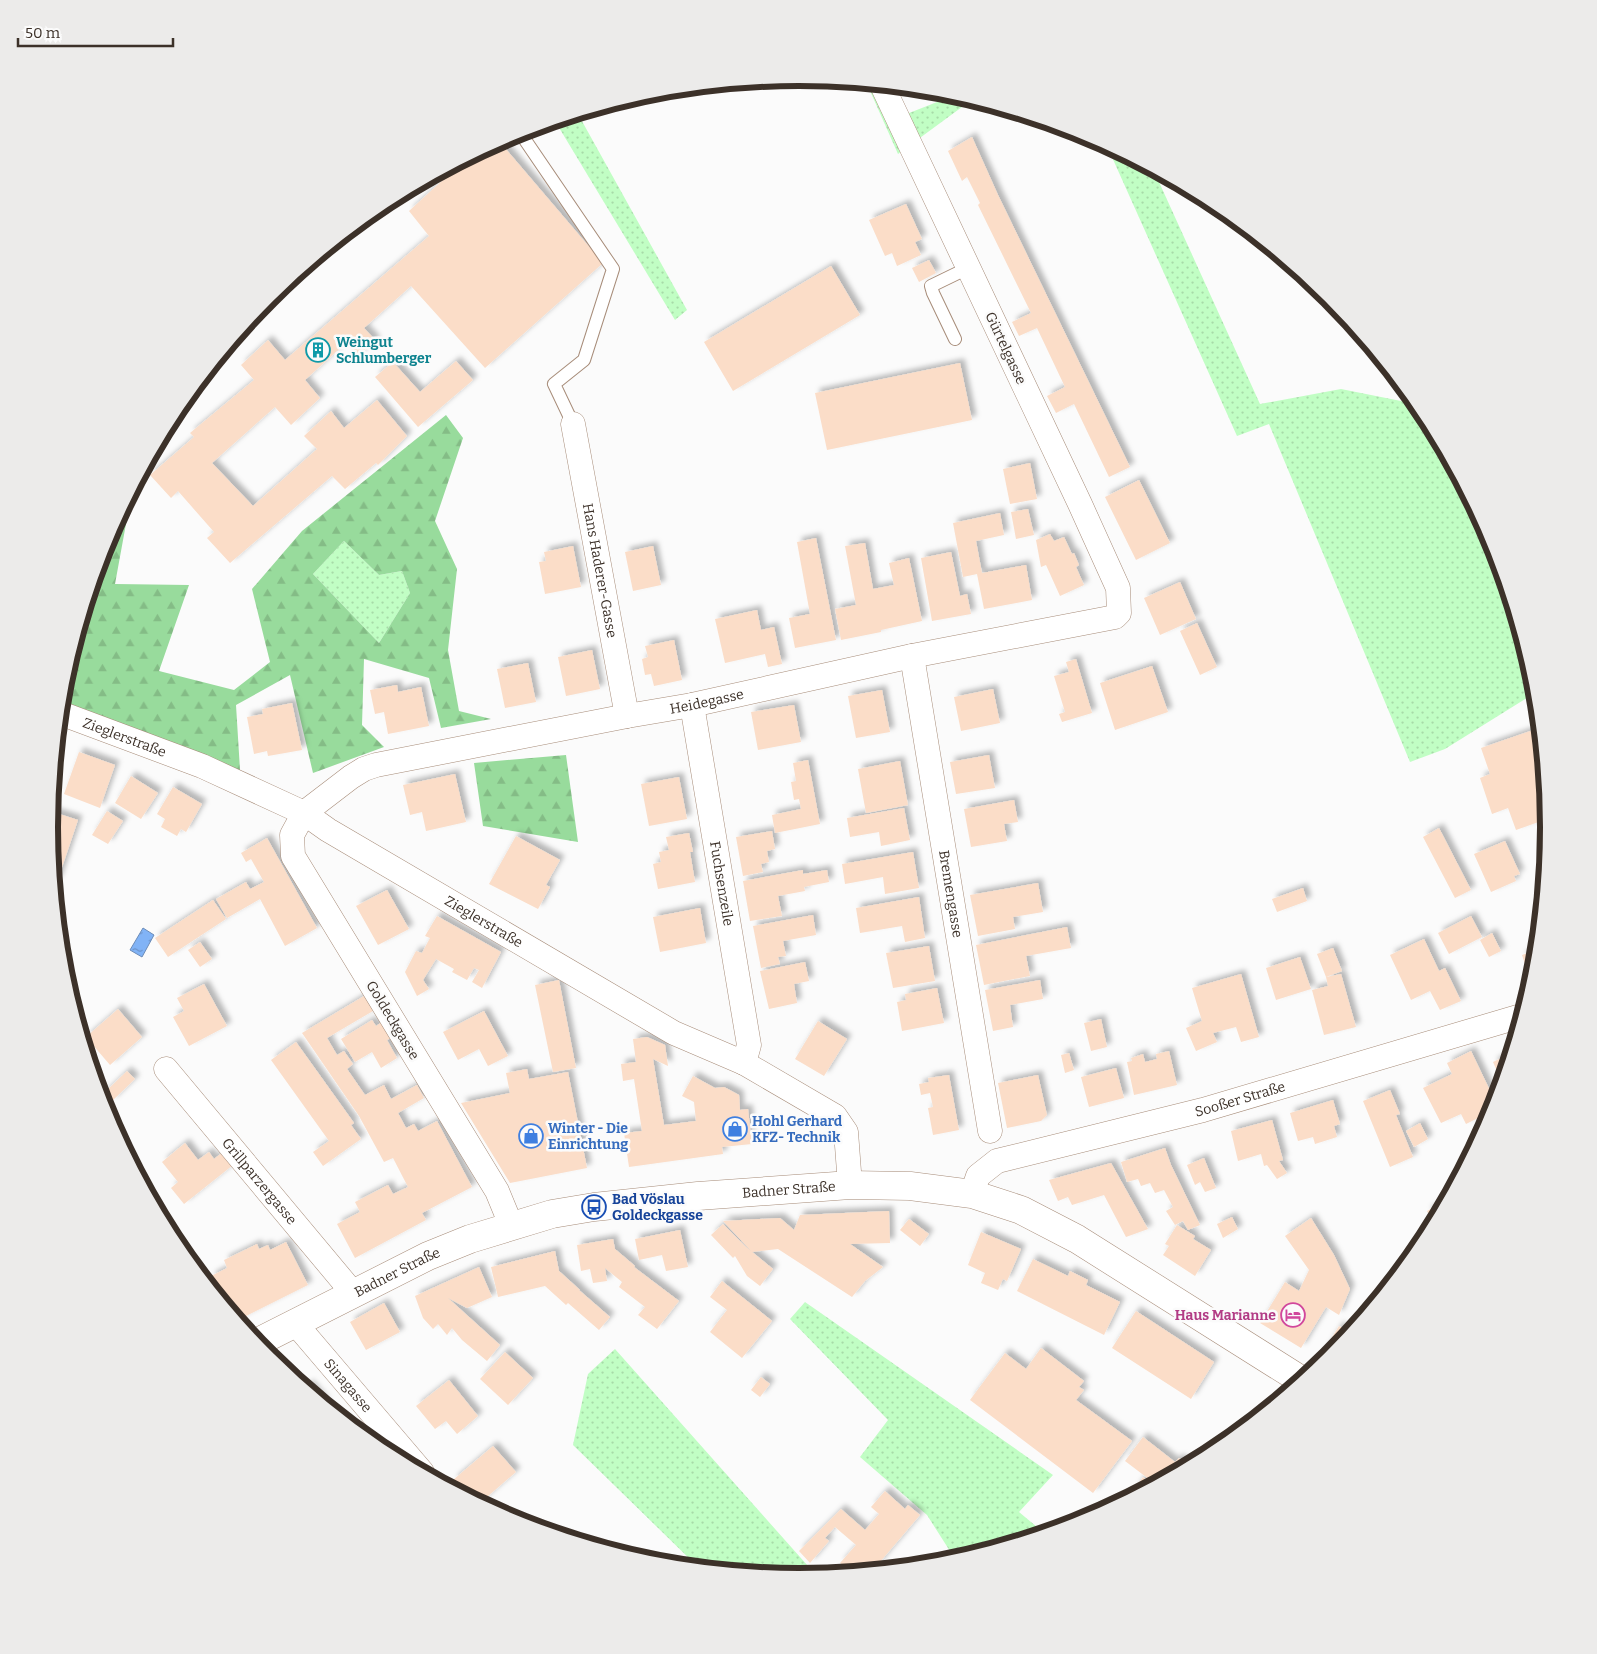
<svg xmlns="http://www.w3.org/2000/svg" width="1597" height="1654" font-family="Bitter,serif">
<defs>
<pattern id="grass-dots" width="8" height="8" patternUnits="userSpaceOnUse" patternTransform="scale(1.25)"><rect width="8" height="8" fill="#c1fec4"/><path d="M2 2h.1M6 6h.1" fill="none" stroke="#a7daa8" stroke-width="1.8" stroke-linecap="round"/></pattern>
<pattern id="forest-firs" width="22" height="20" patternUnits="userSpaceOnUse" patternTransform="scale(1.25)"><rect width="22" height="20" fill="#98db9c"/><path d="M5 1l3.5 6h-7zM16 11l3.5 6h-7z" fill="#84bc86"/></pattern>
<pattern id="water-ripples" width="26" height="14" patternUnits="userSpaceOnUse" patternTransform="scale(1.25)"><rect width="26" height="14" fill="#81b3f6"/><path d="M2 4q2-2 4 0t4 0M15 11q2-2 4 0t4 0" fill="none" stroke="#6b92c7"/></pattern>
<filter id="shadow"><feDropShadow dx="4.5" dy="-4.5" stdDeviation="2.5" flood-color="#0004"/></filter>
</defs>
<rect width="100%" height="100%" fill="#fbfbfb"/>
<path fill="url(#grass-dots)" d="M867 84 891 86 904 115 955 95 976 101 962 107 898 154Z
M578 114 687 310 675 320 555 121Z
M1107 146 1154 171 1260 404 1341 389 1416 404 1422 411 1491 540 1534 681 1535 693 1445 749 1410 762 1269 424 1237 436Z
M344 541 379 575 402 571 410 593 379 643 313 574Z
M805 1302 1053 1475 1019 1512 1043 1532 955 1559 927 1515 860 1457 888 1420 790 1319Z
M615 1349 816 1575 798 1577 698 1567 573 1445 588 1374Z"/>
<path fill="url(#forest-firs)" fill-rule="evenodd" d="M446 415 463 438 435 521 457 569 448 650 459 711 491 719 441 728 429 678 364 659 362 725 384 747 313 773 290 675 236 705 240 770 61 703 63 685 68 671 67 669 106 540 132 491 115 584 189 585 159 671 234 690 270 662 252 589 302 531ZM344 541 379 575 402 571 410 593 379 643 313 574Z
M566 755 578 842 483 826 474 763Z"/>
<path fill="url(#water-ripples)" stroke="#6c8cb8" d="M143 928 154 935 142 957 130 950Z"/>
<path fill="#fbddc8" filter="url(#shadow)" d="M972 137 998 195 1130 467 1109 477 1074 404 1056 413 1047 396 1065 387 1037 328 1019 336 1012 322 1031 313 978 205 980 203 967 177 962 181 948 151Z
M499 141 603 263 485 368 411 286 364 328 376 341 357 356 346 343 305 380 320 398 291 425 275 407 212 463 253 506 317 449 304 436 331 411 344 428 377 400 407 436 378 465 376 463 345 489 332 476 230 563 207 538 214 532 178 491 171 498 150 475 194 437 190 433 254 380 241 365 268 340 285 360 429 236 409 211 467 158Z
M906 204 922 239 915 242 921 255 897 266 892 253 885 256 869 220Z
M929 260 936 273 919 282 912 268Z
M831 266 860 315 733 391 704 342Z
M456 361 473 380 418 427 375 377 393 362 420 392Z
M960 363 972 420 827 450 815 393Z
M1030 463 1037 499 1010 504 1003 469Z
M1139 480 1170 543 1136 560 1105 497Z
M1028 509 1034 535 1016 539 1011 512Z
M1000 513 1004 535 976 541 982 573 1026 565 1032 600 984 609 977 574 963 577 953 523Z
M1050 534 1054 541 1064 537 1072 554 1074 553 1079 565 1076 567 1084 585 1060 596 1046 565 1041 567 1036 540Z
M816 538 836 640 795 648 789 618 810 614 797 542Z
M865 543 873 589 894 585 889 563 909 558 922 621 881 630V632L841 640 835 609 856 605 845 546Z
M573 546 581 587 545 594 539 562 546 561 544 552Z
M653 546 661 585 633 591 625 552Z
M951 552 960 596 967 594 971 614 932 621 921 558Z
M1180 582 1196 619 1160 635 1144 598Z
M757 610 761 630 774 627 782 664 768 667 765 654 725 663 715 619Z
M1197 623 1217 667 1200 675 1180 631Z
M674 640 682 680 654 686 651 674 645 675 642 659 648 657 645 646Z
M592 650 600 689 566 696 558 657Z
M1076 659 1092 713 1062 722 1059 714 1065 712 1054 676 1069 672 1066 662Z
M528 663 536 702 505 708 497 669Z
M1152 666 1168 712 1115 730 1100 683Z
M397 685 398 692 421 687 429 726 388 734 384 712 375 714 370 690Z
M993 689 1000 723 961 731 954 697Z
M882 690 890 732 856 738 848 696Z
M292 703 302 750 268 756 267 751 254 754 247 717 263 714 262 709Z
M794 705 801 742 758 750 751 712Z
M1539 728 1547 819 1516 830 1508 808 1492 814 1480 778 1490 774 1481 748Z
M79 752 115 765 100 808 64 794Z
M989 755 995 788 956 794 950 762Z
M808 760 820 824 775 833 772 815 801 809 799 799 794 800 791 782 796 781 793 763Z
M900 761 908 805 866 813 858 769Z
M455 774 466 822 426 831 422 812 410 815 403 785Z
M131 776 158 793 141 819 115 803Z
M679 777 687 819 649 826 641 784Z
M173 787 202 804 186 832 181 829 177 836 161 827 165 819 157 814Z
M1014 800 1018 822 1004 824 1007 841 971 847 964 809Z
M904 808 910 840 881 846 879 832 850 837 847 818Z
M50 811 78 820 57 882 54 881 49 827Z
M107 811 123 821 108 844 92 835Z
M1439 828 1471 890 1455 898 1423 837Z
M772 831 775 849 767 851 769 862 761 864 763 872 743 876 736 837Z
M689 833 693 852H690L695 882 658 889 653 864 661 862 659 852 669 850 666 837Z
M516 836 560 860 546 885 550 887 538 909 489 884Z
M267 838 317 928 285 946 260 899 227 918 216 899 246 882 250 889 264 882 251 859 246 862 241 853Z
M1505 841 1520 874 1514 876 1516 881 1491 892 1474 854Z
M913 852 919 888 885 894 883 877 845 884 842 864Z
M803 870V874L827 870 829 882 804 887 805 891 778 896 782 916 750 921 743 881Z
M1038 883 1043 912 1013 917 1015 929 978 936 970 895Z
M1303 888 1307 901 1277 912 1272 899Z
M387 890 409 929 378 945 356 906Z
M919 897 925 938 905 942 902 926 860 933 856 908Z
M213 900 226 919 168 957 155 938Z
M700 908 706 943 660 952 653 917Z
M813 915 816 935 783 941 786 956 778 957 780 964 761 968 753 926Z
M437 916 501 952 482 988 472 982 479 970 474 968 467 980 452 972 454 969 436 959 423 980 429 989 417 996 405 972 416 951 422 953 430 938 425 936Z
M1471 916 1482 937 1449 954 1438 933Z
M1067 927 1071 948 1026 956 1030 976 984 985 976 945Z
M1492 933 1501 951 1489 957 1480 940Z
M1424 939 1439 971 1445 968 1461 1001 1440 1010 1430 991 1411 1000 1390 955Z
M200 942 212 959 200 967 188 950Z
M929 946 935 981 893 988 886 953Z
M1333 948 1342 971 1326 977 1317 954Z
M1536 950 1534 974 1531 982 1522 955Z
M1300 957 1311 989 1276 1000 1266 968Z
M805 962 809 981 794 984 797 1003 769 1009 760 971Z
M1241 974 1259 1037 1241 1042 1236 1027 1213 1033 1217 1042 1196 1051 1186 1028 1202 1021 1192 988Z
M1341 974 1356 1027 1324 1035 1312 990 1328 986 1326 977Z
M559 980 576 1068 553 1072 535 985Z
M1040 980 1043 999 1010 1005 1013 1027 993 1031 985 990Z
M204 984 227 1026 189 1046 173 1017 184 1011 177 998Z
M937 988 944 1023 902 1031 897 1002 906 1000 905 994Z
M364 996 373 1011 327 1038 337 1055 344 1051 353 1064 347 1069 365 1095 384 1085 391 1099 417 1085 424 1098 398 1113 406 1128 414 1124 418 1131 437 1121 472 1187 422 1213 426 1220 355 1258 337 1224 360 1212 355 1202 388 1185 393 1194 408 1187 393 1158 384 1162 359 1116 302 1033Z
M118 1009 142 1037 110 1065 86 1037Z
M484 1011 508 1056 488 1066 479 1049 458 1060 443 1032Z
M1101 1019 1107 1047 1091 1051 1084 1023Z
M372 1020 376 1026 385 1020 395 1036 387 1040 397 1058 381 1068 372 1052 355 1062 341 1039Z
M818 1021 847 1039 824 1076 795 1059Z
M647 1037 665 1045 668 1066 653 1059 664 1125 696 1121 694 1102 682 1096 693 1076 715 1088 724 1087 739 1095 740 1110 748 1109 752 1144 722 1147 723 1154 629 1167 624 1133 642 1131 634 1079 623 1081 621 1064 636 1062 633 1039Z
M296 1042 354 1123 351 1125 361 1139 323 1166 313 1152 329 1141 271 1060Z
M1169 1051 1177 1085 1134 1095 1127 1062 1132 1061 1131 1058 1143 1054 1145 1062 1157 1059 1156 1054Z
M1471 1051 1495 1101 1492 1111 1466 1124 1461 1114 1441 1123 1423 1088 1452 1074 1447 1063Z
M1069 1053 1074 1070 1065 1073 1061 1055Z
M1509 1054 1504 1071 1501 1080 1493 1062Z
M1116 1068 1124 1098 1089 1107 1081 1077Z
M527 1069 529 1079 568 1072 587 1168 510 1183 461 1103 510 1093 506 1073Z
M127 1071 135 1079 112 1101 104 1093Z
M949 1075 959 1130 933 1135 928 1108 933 1107 930 1093 921 1095 919 1084 929 1082 928 1078Z
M1038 1075 1047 1115 1041 1121 1007 1128 998 1083Z
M1390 1090 1400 1114 1396 1115 1413 1157 1390 1167 1363 1101Z
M1333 1100 1340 1124 1334 1126 1337 1137 1315 1144 1313 1137 1298 1141 1290 1113Z
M1272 1120 1283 1160 1279 1161 1287 1173 1277 1179 1267 1165 1264 1166 1261 1154 1238 1161 1231 1131Z
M1420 1123 1428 1139 1414 1147 1406 1131Z
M185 1143 198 1160 209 1152 214 1159 223 1152 233 1165 184 1204 171 1188 178 1182 162 1162Z
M1165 1148 1171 1165 1200 1225 1188 1230 1183 1221 1175 1225 1166 1211 1173 1207 1164 1190 1155 1193 1150 1183 1141 1186 1138 1179 1127 1182 1121 1162Z
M1204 1158 1216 1188 1205 1192 1200 1182 1195 1185 1187 1165Z
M1111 1163 1148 1229 1126 1237 1104 1195 1072 1205 1068 1197 1058 1201 1049 1180Z
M1440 1204 1442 1207 1433 1223 1427 1211Z
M889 1211 890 1243 850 1244 883 1267 865 1281 852 1297 778 1249 752 1252 723 1221 780 1218 794 1230 800 1215Z
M1232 1217 1238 1229 1223 1238 1217 1224Z
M1311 1218 1334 1255 1350 1289 1339 1315 1326 1307 1301 1348 1260 1323 1285 1282 1299 1291 1309 1270 1285 1236Z
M909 1219 929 1234 920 1246 900 1230Z
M723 1224 745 1246 773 1269 760 1286 747 1276 735 1256 733 1258 711 1235Z
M1177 1225 1195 1236 1193 1239 1211 1250 1195 1276 1163 1255 1169 1246 1165 1244Z
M680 1230 688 1267 666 1271 662 1255 639 1260 635 1239Z
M981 1232 1021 1249 1007 1281 1003 1279 998 1290 981 1283 985 1273 968 1265Z
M613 1239 615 1249 635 1266 634 1267 679 1301 657 1329 638 1315 645 1307 619 1287 622 1282 605 1268 607 1281 593 1283 590 1269 581 1271 577 1245Z
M286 1242 308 1285 238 1320 212 1288 216 1286 211 1276 227 1268 224 1260 257 1244 259 1249 268 1245 270 1250Z
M555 1251 559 1271 580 1290H579L610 1317 599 1330 568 1303 566 1305 545 1286 498 1297 491 1267Z
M1033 1259 1068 1276 1070 1271 1088 1280 1086 1285 1120 1302 1104 1335 1017 1291Z
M479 1267 492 1297 467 1308 448 1298 500 1345 487 1361 462 1340 452 1328 447 1335 438 1324 433 1329 423 1318 415 1296Z
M722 1281 772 1321 742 1358 710 1332 727 1310 710 1297Z
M384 1303 400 1332 366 1350 350 1322Z
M1136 1311 1214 1362 1191 1399 1112 1348Z
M1339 1326 1349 1332 1327 1359 1321 1355Z
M1041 1348 1084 1381 1079 1387 1084 1390 1076 1400 1132 1441 1093 1493 970 1400 1005 1353 1026 1369Z
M505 1352 533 1378 508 1405 480 1379Z
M761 1377 770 1384 760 1397 751 1390Z
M449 1380 478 1416 457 1434 446 1421 435 1429 416 1406Z
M309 1384 326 1403 325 1404 305 1387Z
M1143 1437 1175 1462 1179 1458 1188 1465 1154 1483 1125 1461Z
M493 1446 516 1472 480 1503 466 1495 453 1480Z
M1143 1477 1152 1484 1139 1491 1135 1488Z
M885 1491 905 1509 908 1505 920 1515 874 1569 850 1572 840 1563 856 1545 835 1527 825 1538 829 1541 810 1563 799 1551 841 1509 865 1530 879 1514 871 1507Z"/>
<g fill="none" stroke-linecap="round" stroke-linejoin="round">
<g stroke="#a78c79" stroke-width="14">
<path id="service" d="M521 134 613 269 584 360 554 384 573 424
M955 339 933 293 931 286 968 268"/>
</g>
<g stroke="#a78c79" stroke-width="25">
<g id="minor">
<path id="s1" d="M573 424 627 716"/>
<path id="s2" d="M912 656 990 1131"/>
<path id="s3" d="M692 705 749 1045 744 1063"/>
<path id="s4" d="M60 713 202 766 304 813 328 830 674 1033 744 1063 835 1116 846 1132 850 1185"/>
<path id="s5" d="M166 1069 353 1293"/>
<path id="s6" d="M972 1194 978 1176 997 1161 1203 1110 1521 1016"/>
<path id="s7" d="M511 1225 497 1191 293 856 292 835 304 813 351 777 364 769 376 765 627 716 692 705 912 656 1115 617 1119 613 1118 588 1080 504 882 85"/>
<path id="s8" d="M295 1323 422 1472"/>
</g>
</g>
<g stroke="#a78c79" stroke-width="29">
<g id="tertiary">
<path id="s9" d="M256 1343 428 1256 470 1239 552 1214 594 1207 698 1196 850 1185 910 1186 972 1194 1021 1210 1077 1239 1301 1380"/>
</g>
</g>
<use href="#service" stroke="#fff" stroke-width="12"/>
<use href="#minor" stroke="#fff" stroke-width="24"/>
<use href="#tertiary" stroke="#fff" stroke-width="28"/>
</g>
<defs>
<g id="building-ring" transform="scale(1.25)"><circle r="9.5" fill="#fbfbfb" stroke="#0f9aa8" stroke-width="1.5"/><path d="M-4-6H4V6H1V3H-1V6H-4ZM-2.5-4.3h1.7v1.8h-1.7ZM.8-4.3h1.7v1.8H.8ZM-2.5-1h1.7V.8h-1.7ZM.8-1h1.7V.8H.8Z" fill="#0f9aa8"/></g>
<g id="shop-ring" transform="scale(1.25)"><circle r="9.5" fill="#fbfbfb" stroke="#3f7fe0" stroke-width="1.5"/><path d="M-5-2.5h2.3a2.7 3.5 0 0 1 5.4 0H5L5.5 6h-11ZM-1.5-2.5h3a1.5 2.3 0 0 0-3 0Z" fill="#3f7fe0"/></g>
<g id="bus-ring" transform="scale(1.25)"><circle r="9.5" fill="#fbfbfb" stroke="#1a4fb4" stroke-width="1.5"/><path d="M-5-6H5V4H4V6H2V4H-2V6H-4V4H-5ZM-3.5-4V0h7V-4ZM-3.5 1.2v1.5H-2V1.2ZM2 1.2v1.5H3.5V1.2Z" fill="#1a4fb4"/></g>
<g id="hotel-ring" transform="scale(1.25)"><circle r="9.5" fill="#fbfbfb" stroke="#d1479c" stroke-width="1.5"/><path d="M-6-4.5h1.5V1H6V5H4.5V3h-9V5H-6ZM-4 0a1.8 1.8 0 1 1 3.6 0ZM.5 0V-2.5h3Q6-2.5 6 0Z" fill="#d1479c"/></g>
</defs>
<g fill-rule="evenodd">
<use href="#building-ring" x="318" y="350"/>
<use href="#shop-ring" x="735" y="1129"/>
<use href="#shop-ring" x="531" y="1136"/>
<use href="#bus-ring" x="594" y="1207"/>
<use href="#hotel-ring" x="1293" y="1315"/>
</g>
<g text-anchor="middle" stroke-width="5" stroke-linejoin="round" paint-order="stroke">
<g font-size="14" font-weight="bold" fill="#0d838f" stroke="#fbfbfb" text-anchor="start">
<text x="336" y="347">Weingut<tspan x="336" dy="16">Schlumberger</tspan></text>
</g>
<g font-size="14" fill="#3c3129" stroke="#fbfbfb">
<text transform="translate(1006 348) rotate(65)" y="5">Gürtelgasse</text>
<text dy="5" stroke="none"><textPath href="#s1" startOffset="149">Hans Haderer-Gasse</textPath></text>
<text dy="5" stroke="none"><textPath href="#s7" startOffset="899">Heidegasse</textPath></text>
<text dy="5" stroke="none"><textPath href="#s4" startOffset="69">Zieglerstraße</textPath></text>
<text dy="5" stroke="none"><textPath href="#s3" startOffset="181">Fuchsenzeile</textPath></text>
<text dy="5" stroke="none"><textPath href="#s2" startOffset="241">Bremengasse</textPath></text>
<text dy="5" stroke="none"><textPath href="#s4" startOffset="474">Zieglerstraße</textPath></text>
<text transform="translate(393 1020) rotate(59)" y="5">Goldeckgasse</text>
<text dy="5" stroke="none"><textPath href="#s6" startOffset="294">Sooßer Straße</textPath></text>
<text dy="5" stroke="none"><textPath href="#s5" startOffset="146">Grillparzergasse</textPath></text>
<text dy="5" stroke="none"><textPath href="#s9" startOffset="562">Badner Straße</textPath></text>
<text dy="5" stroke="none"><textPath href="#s9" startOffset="158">Badner Straße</textPath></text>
<text dy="5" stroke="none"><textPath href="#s8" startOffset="82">Sinagasse</textPath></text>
</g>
<g font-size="14" font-weight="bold" fill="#366cbe" stroke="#fbfbfb" text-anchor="start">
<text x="752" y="1126">Hohl Gerhard<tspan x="752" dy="16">KFZ- Technik</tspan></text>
<text x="548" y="1133">Winter - Die<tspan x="548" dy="16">Einrichtung</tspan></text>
</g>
<g font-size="14" font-weight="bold" fill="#164399" stroke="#fbfbfb" text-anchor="start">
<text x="612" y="1204">Bad Vöslau<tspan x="612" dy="16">Goldeckgasse</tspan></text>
</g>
<g font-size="14" font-weight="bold" fill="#b23c85" stroke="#fbfbfb" text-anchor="end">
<text x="1276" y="1320">Haus Marianne</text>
</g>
</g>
<path d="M0 0H1597V1654H0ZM58 827a741 741 0 1 1 1482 0a741 741 0 1 1-1482 0Z" fill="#ecebea" fill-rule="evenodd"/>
<path fill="none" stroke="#3c3129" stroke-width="6" d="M58 827a741 741 0 1 1 1482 0a741 741 0 1 1-1482 0Z"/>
<path d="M18 38v8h155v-8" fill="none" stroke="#3c3129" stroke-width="2.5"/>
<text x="25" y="38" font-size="15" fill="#3c3129" stroke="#fbfbfb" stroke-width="4" paint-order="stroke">50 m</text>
</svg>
